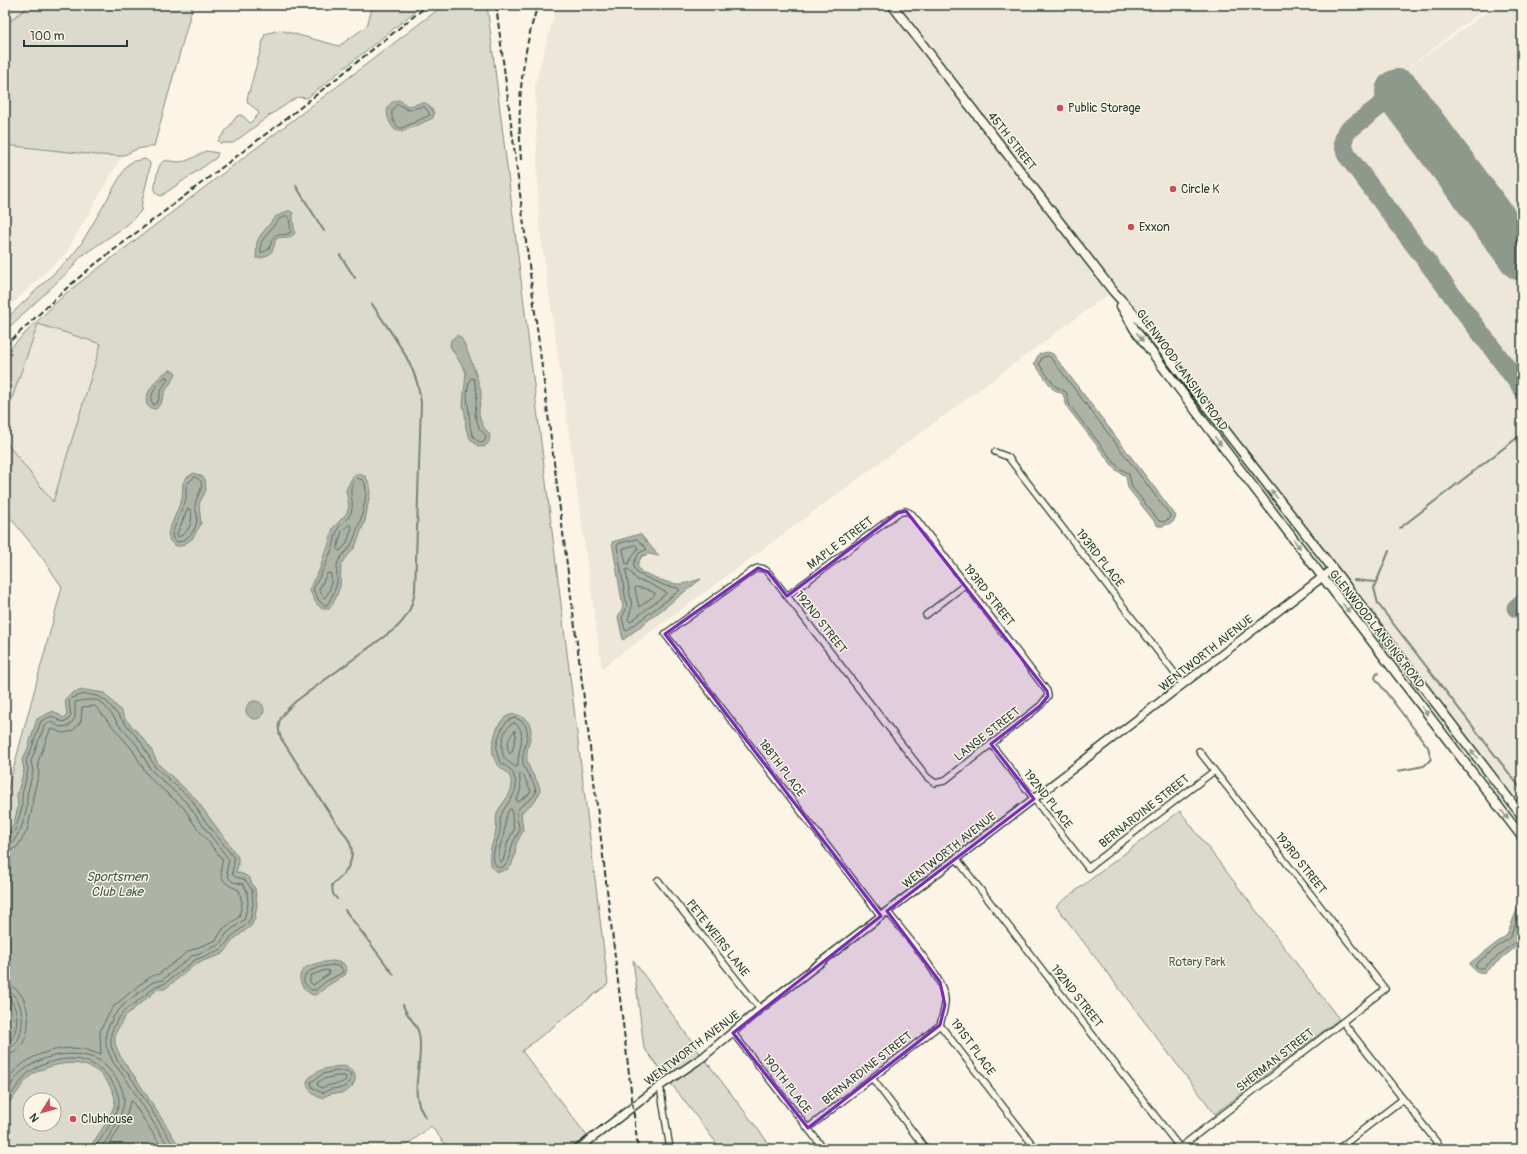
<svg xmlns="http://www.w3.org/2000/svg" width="1527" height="1154" font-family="Pangolin,sans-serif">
<rect width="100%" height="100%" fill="#fcf5e5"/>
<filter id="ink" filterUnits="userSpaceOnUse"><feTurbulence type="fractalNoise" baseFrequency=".025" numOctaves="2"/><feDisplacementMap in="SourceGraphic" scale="8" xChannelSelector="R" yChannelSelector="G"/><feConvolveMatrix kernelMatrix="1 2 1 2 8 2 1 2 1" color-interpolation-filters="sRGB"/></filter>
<g filter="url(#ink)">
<path fill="#ece7d8" d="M5 5H30L5 25Z
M557 5H1490L1404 71 1497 5H1522V811L1118 287 602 668 539 222 535 84Z
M5 145 97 155 122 156 66 253 5 311Z
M38 324 101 344 53 502 5 440V418Z"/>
<path fill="#dcdacc" stroke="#7e8c80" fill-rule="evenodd" d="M30 5H193L154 146 137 149 122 156 97 155 5 145V25Z
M373 5H423L307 98 297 97 269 116 233 143H220L218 141 237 116 240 115 243 116 250 123 259 114 257 110 248 103 247 99 265 34 280 30 339 46 367 26Z
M444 5H487L608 984 522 1051 587 1136 570 1149H449L431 1126 402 1149H5V800L62 587 41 556 5 511V441L53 502 101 344 38 324 5 418V353L66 293ZM30 1100H54V1124H30Z
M206 151 218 153 216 158 161 196 155 193C154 187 157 163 164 161 169 160 175 162 180 162 190 161 197 155 206 151Z
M145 159 150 163C149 180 142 194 141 211L127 225 80 257 71 269 5 331V320L71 257 81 244 127 165 134 161Z
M1180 811 1339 1019 1215 1114 1056 906Z
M633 960 703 1057 773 1149H721L644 1048Z"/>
<path fill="#aeb3a7" stroke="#758479" d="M399 100 408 106C422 104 425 97 434 113L433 118 402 132 395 130C387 121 381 103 399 100Z
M288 211H290L293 213V221L295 233C289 240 283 235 276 239 274 243 275 245 273 249 271 255 262 259 256 258L257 242 260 236 275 217Z
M456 336C459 336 459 335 461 338 466 344 480 384 481 393 482 400 478 407 479 414 480 418 481 423 483 426 485 430 489 432 490 436 490 441 488 444 484 447L478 446 471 440 466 429 465 413 463 406 466 372 450 346 451 340Z
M1048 352 1053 354 1176 516 1173 522 1163 526H1158L1128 488 1126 476 1116 470 1067 407 1063 394 1053 389 1034 363 1039 354Z
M170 370 175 372 176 374 165 392 161 403 156 409C133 408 156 375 170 370Z
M194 473 201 476 205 479 206 490 199 504 201 524 192 539 181 546H176L170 541 168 533 182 499 183 483 186 478Z
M357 473 366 477 370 485V493L365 521 355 547 341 564 340 586 335 600 329 609H322L316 603 309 589 319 571 325 552 328 547 333 528 347 513 349 506 346 490 353 476Z
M640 534 659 556 649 554 642 556 637 565 641 572C654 576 667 585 682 584 688 583 694 581 701 579L623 640 618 617 623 607 612 542Z
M85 690 104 693 109 698 121 711 125 719 144 739 151 749 158 764 195 798 238 857V865L236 872 245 875 249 878 255 889 257 904 255 918 251 926 233 940 225 952 220 955 197 963 165 989H158L125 1016 115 1034V1044L121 1058 135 1077 181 1149H88C96 1139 114 1113 115 1101 115 1094 110 1085 105 1079 89 1058 61 1061 38 1071 22 1079 18 1096 5 1106V1043L13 1028V1021L12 1013 5 996V843L7 835 13 826 18 807 17 795 24 770 22 759 27 751 37 719 53 711 64 718 67 715 65 699 74 692Z
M246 710a9 9 0 1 1 18 0a9 9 0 1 1-18 0Z
M515 714C546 724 521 746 528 764 531 775 540 781 540 792L535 801 521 813 523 831 516 844 515 855 511 866 508 869 499 872C481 866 494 842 496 830 497 823 495 818 498 811 502 803 510 796 512 787 510 770 506 774 498 765 489 754 493 740 497 729 501 720 505 715 515 714Z
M1522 897V942L1485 972C1479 974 1474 970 1470 965V963L1507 935Z
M333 961 343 963 347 969 345 975 327 986 318 994 314 995C303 992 294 977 305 968 313 963 324 962 333 961Z
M344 1066 351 1069C360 1077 353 1090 342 1093 338 1094 334 1092 330 1094 326 1095 325 1097 321 1098 313 1095 307 1090 307 1081 315 1069 331 1067 344 1066Z"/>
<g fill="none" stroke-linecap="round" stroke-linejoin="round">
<path stroke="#586c62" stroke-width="1" d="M398 104 408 110 424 106 427 110 430 115 402 128H399C391 121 388 110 398 104Z
M287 216 289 218 291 232C278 240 276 225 269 249L261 253V243L264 238 278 220Z
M1048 356 1051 358 1170 515 1169 519 1163 522 1159 521 1132 487 1129 474 1118 467 1070 406 1066 392 1055 386 1039 364 1042 358Z
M165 377H167L168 379 161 390 158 402 154 405 151 401C152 391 157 384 165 377Z
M472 378 474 379 477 393 475 414 479 428 486 436 485 440 483 443C469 440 470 424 469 413 468 405 466 397 468 388 468 385 469 382 470 379Z
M195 477C209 482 197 495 195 504 195 510 198 515 197 520 196 530 188 541 177 542L173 539 172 533 186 500V485Z
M357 478 363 480C372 491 357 533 351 545 348 551 341 555 338 562 336 567 337 574 337 580 337 587 331 599 327 605H324L319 601 313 589C321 575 327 561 333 547 335 541 335 534 338 529 341 522 349 520 351 512 356 499 344 490 357 478Z
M188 509 191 510C193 521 190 533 178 537L177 534Z
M349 525H351L352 527 347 543 341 550 339 551 337 549 342 531Z
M637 539 647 549 639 553 634 563V567L638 574 666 586 678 588 680 590 626 631 625 630 622 618 627 607 617 546 618 544Z
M636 545 638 548 628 564H626L623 549Z
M628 569 637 580 648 583 667 593 630 622 628 619 632 607 626 571Z
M328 573 331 574C332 582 330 594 324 598L319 590Z
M636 587 646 589 655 593V595L639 607 635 589Z
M515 718C539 726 520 747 523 763 525 773 535 781 536 792 533 801 520 803 517 812 515 819 520 825 519 831 518 835 514 839 513 843 509 852 512 866 499 868 487 860 498 841 500 831 501 824 499 819 502 813 506 804 516 795 516 786 516 781 513 772 510 769 507 766 502 765 500 761 494 751 497 739 502 729 505 723 508 719 515 718Z
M514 723C529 730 517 751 518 766L516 767C513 765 506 761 504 757 499 748 503 726 514 723Z
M515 731 516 736 512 752 510 754C505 748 509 735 515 731Z
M520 774 523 775 531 791 528 795 518 802 516 800C525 786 518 784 520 774Z
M511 809 512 811V817L514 830 508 841 503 861 501 862C495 853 503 841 504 832 506 823 504 819 509 810Z
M5 840 10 838 16 828 22 807V795L28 770 26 760 30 753 41 721 52 716 60 721 66 722 71 716 69 702 71 698 85 694 98 696 106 701 141 742 155 767 192 800 202 817 234 858C235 864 231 869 233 875L236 877 243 879 246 881 252 890 253 904 251 917 248 923 231 937 222 949 195 960 164 984 156 986 133 1005 127 1008 117 1020 111 1033V1046L117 1060 132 1079 176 1149
M5 845 13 842 21 829 27 808V795L33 772 31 761 45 724 52 722 60 727 69 726 75 718V702L85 700H97L103 704 114 717 119 725 137 745 151 770 188 804 199 820 229 860 227 869 228 877 233 882 243 884 247 891 248 904 244 920 227 933 219 945 192 956 162 980 153 982 124 1004 113 1017 106 1032V1046L113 1062 128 1082 170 1149
M5 851 11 850 17 847 27 831 32 809 33 796 39 773 38 762 50 730 52 729 63 733 73 731 81 721 82 707 95 706 132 749 146 773 153 781 184 808 194 824 222 859C223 863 221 864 221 869 220 882 229 886 239 890L242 903 239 917 223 929 216 940 189 951 159 974 152 976 139 985 114 1006 108 1015 100 1031 101 1054C95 1054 89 1050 83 1049 54 1045 21 1057 5 1083
M1522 908 1510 937 1477 963 1475 966 1479 968H1483L1518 940 1522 939
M333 965 341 967 343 970 342 973 325 982 316 990H311C290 973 320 966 333 965Z
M326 970 329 971V974L313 985 310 982V976Z
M5 985C35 986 37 1054 5 1055
M5 991C27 992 29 1048 5 1049
M5 996 9 997C19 1012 20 1028 9 1043L5 1044
M337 1071H347L351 1074 350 1082C344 1089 340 1088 331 1089 328 1090 325 1092 322 1093L312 1087 311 1082 323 1074Z
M337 1076H345L346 1080C339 1086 330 1083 322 1088L317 1085 318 1082 324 1079Z
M5 1094C11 1086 15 1076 24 1070 44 1054 75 1049 99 1060 105 1064 109 1070 114 1075 119 1081 124 1092 124 1100 124 1114 108 1139 100 1149
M5 1101C17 1091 20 1076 36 1068 62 1055 91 1054 110 1079 114 1084 119 1094 119 1101 118 1115 102 1138 93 1149
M107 1149 127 1114 130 1102 132 1101 163 1149"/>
<path stroke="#758479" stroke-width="2" d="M296 186 324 231
M340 255 355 278
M1400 528 1522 434
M1389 551 1374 588 1378 604 1522 790
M1354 580 1375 582
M1378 673 1376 675 1375 678 1428 747 1431 759 1424 766 1398 771
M337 899 333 894 332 885C344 875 355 863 351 846 349 836 338 827 333 818 315 792 298 765 281 738 274 721 283 713 296 701L396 628C408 617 412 607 415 591L421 403C418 365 392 335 372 304
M345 910 394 975
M403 1005C406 1016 417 1023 419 1034 425 1063 406 1092 426 1118"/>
<path stroke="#8e998c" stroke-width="19" d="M1398 92 1346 132 1343 142 1346 154 1522 388
M1516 608 1522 603"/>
<path stroke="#8e998c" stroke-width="46" d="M1398 92 1522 258"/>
<g stroke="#1f3d34" stroke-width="8">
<path id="minor" d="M995 452 1008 457 1183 684
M787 596 898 513 906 511 912 514 917 520 1047 691 1048 696 1040 706 944 781 935 783 927 777 787 596 768 572C764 568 760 567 755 569L665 634 881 916
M926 615 966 584
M991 744 1088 868 1214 771
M956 858 1180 1148
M658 880 760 1009
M887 911C903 932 942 974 945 998 946 1007 942 1016 940 1025L1036 1149
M1343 1022 1442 1149
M733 1033 824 1149
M872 1078 926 1149
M660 1086 670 1149
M808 1128 940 1025
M1178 1149 1385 989 1199 751
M1338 1149 1403 1099"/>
</g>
<g stroke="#1f3d34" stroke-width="10">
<path id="tertiary" d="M578 1149 660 1086 703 1057 760 1009 1333 569"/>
</g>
<g stroke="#1f3d34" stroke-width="11">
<path id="secondary" d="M892 5 1113 291 1141 322 1333 569 1522 816
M1121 306 1135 330 1229 455 1522 837"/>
</g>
<use href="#minor" stroke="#fcf5e5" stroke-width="5.5"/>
<use href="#tertiary" stroke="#fcf5e5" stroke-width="7"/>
<use href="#secondary" stroke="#fcf5e5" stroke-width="8"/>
<path stroke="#1f3d34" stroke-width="2" stroke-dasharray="6 3" stroke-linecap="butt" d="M496 5 586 714 638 1149
M521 160C517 108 521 55 538 5
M5 346 69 286 94 265 296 111 428 5"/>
</g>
<defs><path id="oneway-solid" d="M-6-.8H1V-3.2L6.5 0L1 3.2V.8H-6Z"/></defs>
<g fill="#8e998c">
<use href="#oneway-solid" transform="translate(1140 337) rotate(53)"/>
<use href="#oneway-solid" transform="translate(1218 441) rotate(53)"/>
<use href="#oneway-solid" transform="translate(1274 494) rotate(-128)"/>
<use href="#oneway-solid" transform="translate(1297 544) rotate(53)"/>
<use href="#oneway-solid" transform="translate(1346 608) rotate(52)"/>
<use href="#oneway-solid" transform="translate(1425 711) rotate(52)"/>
<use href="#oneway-solid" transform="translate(1474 754) rotate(-127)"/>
<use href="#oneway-solid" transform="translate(1505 815) rotate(53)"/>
</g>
</g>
<path fill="#7b2cbf" fill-opacity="0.2" stroke="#7b2cbf" stroke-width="3" stroke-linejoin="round" d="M906 511 1047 691 1048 696 1040 706 991 744 1034 799 887 911 940 982 945 1005 940 1025 808 1128 733 1033 881 916 665 634 758 568 768 572 787 596 898 513Z"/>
<g fill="#d1495b" stroke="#fcf5e5" stroke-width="1.5">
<circle cx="1060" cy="108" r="4"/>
<circle cx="1173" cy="189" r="4"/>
<circle cx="1131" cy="227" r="4"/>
<circle cx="73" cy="1119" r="4"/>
</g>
<g text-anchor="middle" stroke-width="3" stroke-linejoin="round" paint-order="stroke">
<g font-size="12" fill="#1f3d34" stroke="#fcf5e5" text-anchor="start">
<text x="1068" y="112">Public Storage</text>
<text x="1181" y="193">Circle K</text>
<text x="1139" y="231">Exxon</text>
<text x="81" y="1123">Clubhouse</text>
</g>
<g font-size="12" fill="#1f3d34" stroke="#fcf5e5">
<text transform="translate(1012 141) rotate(52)" y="4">45TH STREET</text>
<text transform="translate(1182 370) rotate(54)" y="4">GLENWOOD LANSING ROAD</text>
<text transform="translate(840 543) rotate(-37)" y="4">MAPLE STREET</text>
<text transform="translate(1100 558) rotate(52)" y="4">193RD PLACE</text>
<text transform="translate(989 595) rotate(52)" y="4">193RD STREET</text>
<text transform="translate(821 622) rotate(52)" y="4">192ND STREET</text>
<text transform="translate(1377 629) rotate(52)" y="4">GLENWOOD LANSING ROAD</text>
<text transform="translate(1206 653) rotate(-38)" y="4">WENTWORTH AVENUE</text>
<text transform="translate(987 734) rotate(-38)" y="4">LANGE STREET</text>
<text transform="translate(782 768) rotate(53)" y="4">188TH PLACE</text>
<text transform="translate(1048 799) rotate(52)" y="4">192ND PLACE</text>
<text transform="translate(1144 811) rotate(-38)" y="4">BERNARDINE STREET</text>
<text transform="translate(949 850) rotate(-38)" y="4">WENTWORTH AVENUE</text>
<text transform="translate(1301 863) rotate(52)" y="4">193RD STREET</text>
<text transform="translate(718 938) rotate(52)" y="4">PETE WEIRS LANE</text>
<text transform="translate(1077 996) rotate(52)" y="4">192ND STREET</text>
<text transform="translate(973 1047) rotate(54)" y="4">191ST PLACE</text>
<text transform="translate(692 1048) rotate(-37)" y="4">WENTWORTH AVENUE</text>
<text transform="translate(1275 1060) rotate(-38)" y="4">SHERMAN STREET</text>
<text transform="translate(867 1068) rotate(-38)" y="4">BERNARDINE STREET</text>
<text transform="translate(787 1084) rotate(52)" y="4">190TH PLACE</text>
</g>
<g font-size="12" fill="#455c52" stroke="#fcf5e5">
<text x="1197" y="966">Rotary Park</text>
</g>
<g font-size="13" font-style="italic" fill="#435a51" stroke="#fcf5e5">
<text x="117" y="881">Sportsmen<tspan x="117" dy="15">Club Lake</tspan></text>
</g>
</g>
<rect width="1527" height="1154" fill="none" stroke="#fcf5e5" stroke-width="20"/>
<rect x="10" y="10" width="1507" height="1134" fill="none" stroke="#1f3d34" stroke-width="1.5" filter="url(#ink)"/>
<g transform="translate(42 1112) rotate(233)"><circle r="19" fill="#fcf5e5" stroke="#a4ab9e"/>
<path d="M0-3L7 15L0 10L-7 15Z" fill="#d1495b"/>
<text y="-6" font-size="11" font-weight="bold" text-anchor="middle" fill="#1f3d34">N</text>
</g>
<path d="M24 40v6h103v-6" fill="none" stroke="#1f3d34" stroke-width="2"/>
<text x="30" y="40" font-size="12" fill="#1f3d34" stroke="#fcf5e5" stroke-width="3" paint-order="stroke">100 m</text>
</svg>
